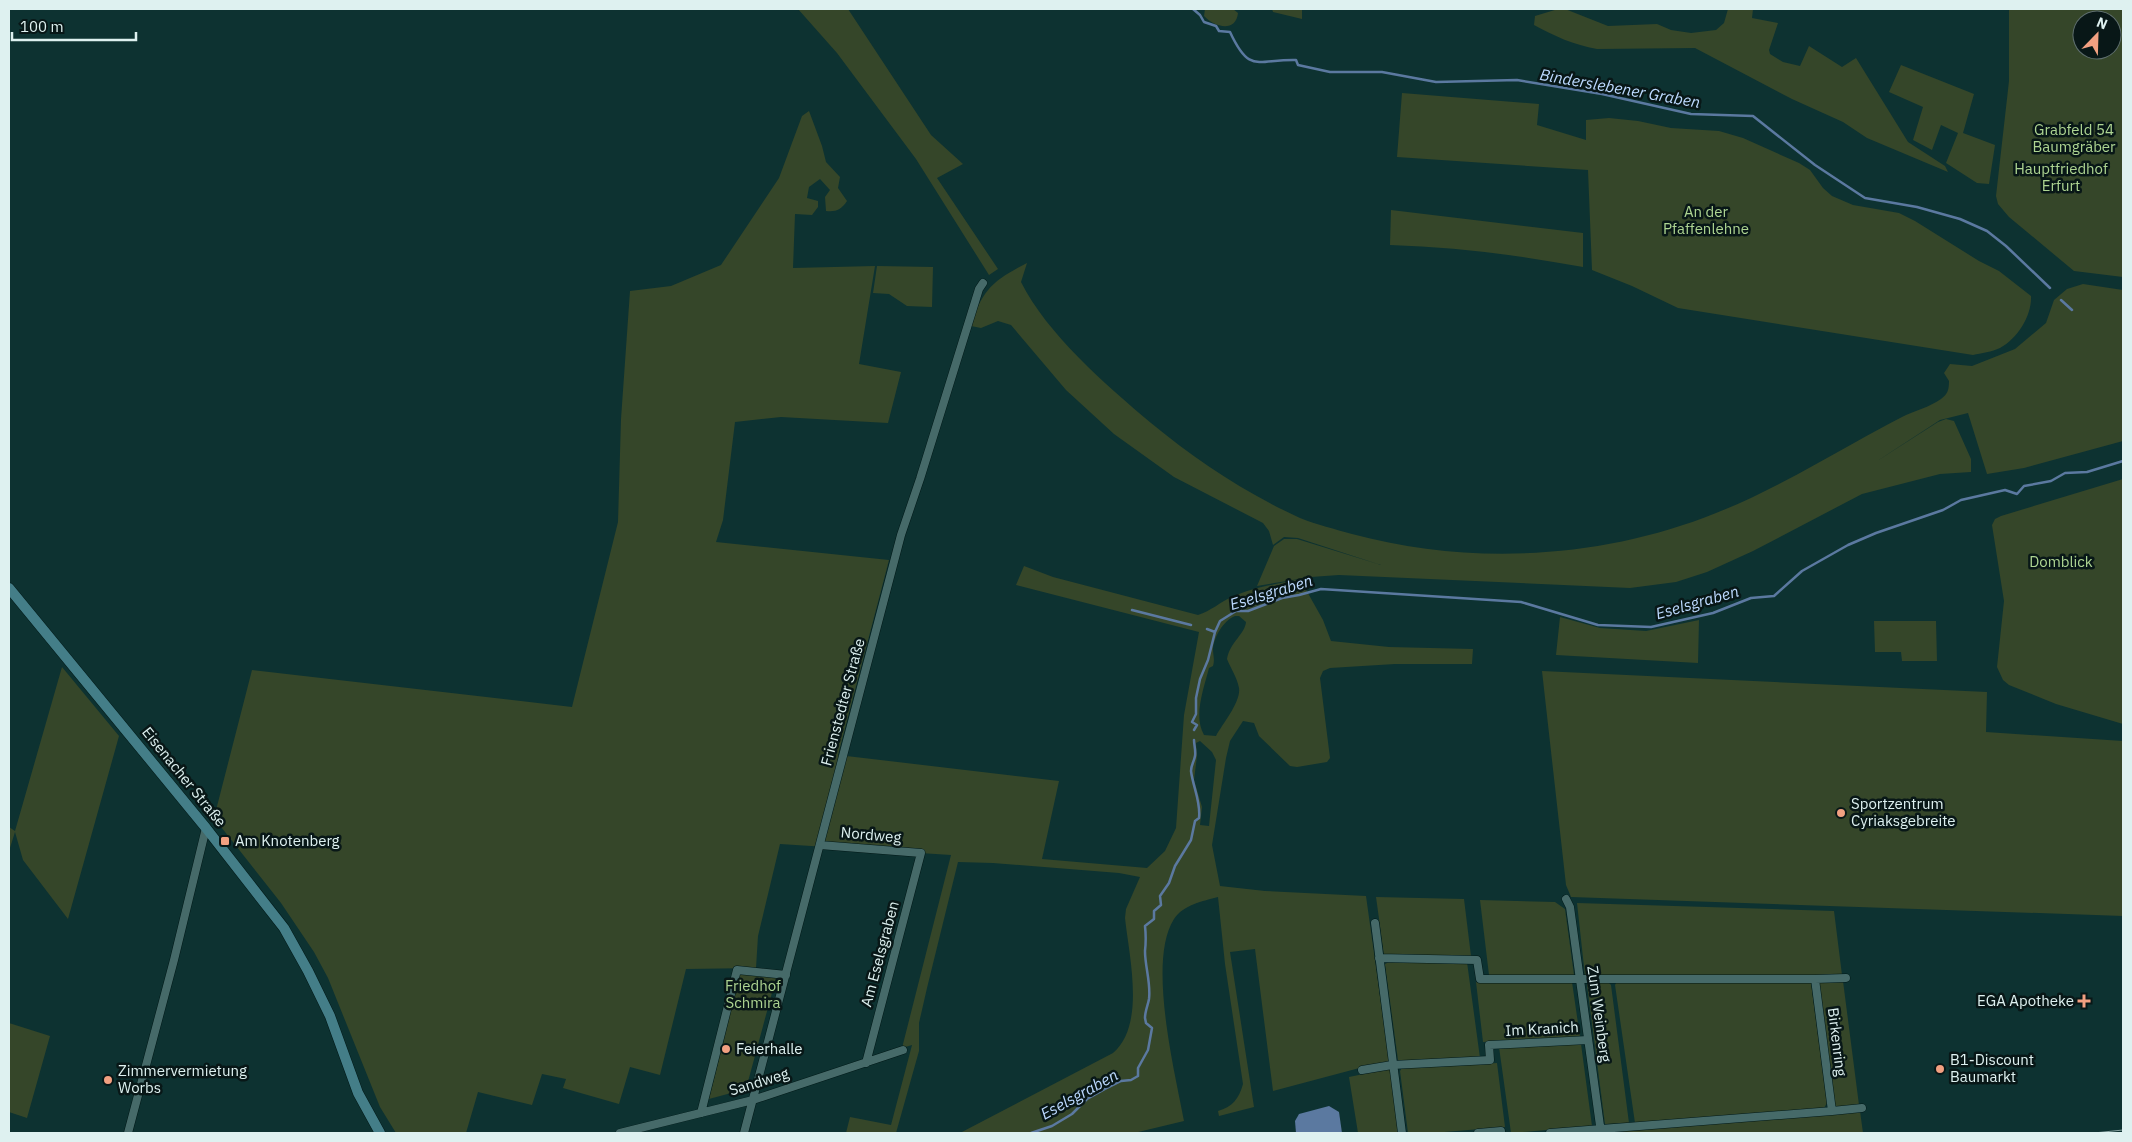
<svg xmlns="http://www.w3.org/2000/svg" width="2132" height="1142" font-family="'IBM Plex Sans',sans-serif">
<rect width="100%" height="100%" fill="#0d3231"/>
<path fill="#354629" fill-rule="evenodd" d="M798 9H848L931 135 963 164 937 178 998 269 989 275 916 159 837 53Z
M1205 9H1233L1238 13C1236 33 1214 27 1204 16Z
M1272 9H1302V19L1273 12Z
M1558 9H1565L1608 26 1657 24 1671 30 1691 33 1716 30 1724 23 1728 9H1753L1752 18 1778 23 1769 50 1770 54 1783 62 1800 66 1809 46 1842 67 1856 58 1908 142 1945 166 1948 172 1867 138 1843 122 1792 99 1695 48 1597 49C1574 45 1554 36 1534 25L1535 16Z
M2009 9H2123V277L2074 271 2009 217 1998 204 1996 196 2009 81ZM2082 20H2112V50H2082Z
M1901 65 1974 94 1963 133 1995 145 1989 184 1977 183 1946 163 1958 133 1941 125 1932 150 1913 140 1923 107 1889 92Z
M1402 93 1539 104 1537 125 1586 140V120L1609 118 1638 121 1671 128 1719 131 1743 138 1799 163 1810 170 1823 188 1832 196 1853 205 1899 213 1915 221 1979 261 1999 271 2031 296C2032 315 2018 338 2000 348 1992 352 1981 353 1973 355L1678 308 1632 286 1592 270 1588 170 1397 157Z
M809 111 822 146 826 162 840 177 838 188 847 201C841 210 836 212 826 211L825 197 830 190 820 179 809 187 807 198 818 201V207L812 215 795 214 793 268 875 266 859 364 901 372 888 423 781 417 735 422 723 520 716 542 889 560 838 755 1059 781 1042 859 1147 868 1165 851 1176 828 1184 715 1199 632 1016 585 1024 566 1053 577 1198 615C1211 611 1220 602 1232 597 1253 587 1278 584 1300 579L1323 620 1331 641 1389 647 1473 649 1472 664H1395L1330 668 1323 671 1320 678 1330 758 1327 762 1297 767 1290 766 1259 736 1254 723 1243 721 1230 741 1226 758 1212 845 1220 886 1265 891 1366 896 1389 1061 1387 1063 1367 1066 1273 1091 1255 949 1230 952 1254 1107 1219 1116 1218 1111C1232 1107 1239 1099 1243 1084L1225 964 1218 897C1203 901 1183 905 1174 919 1147 961 1175 1072 1184 1121L1134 1133H960L1113 1053C1146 1025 1129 956 1125 918L1126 909 1140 877 1119 873 993 863 958 862 927 988 919 1023V1051L896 1133H846L850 1117 891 1125 912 1045 902 1048 951 855 780 844 758 936 756 968 686 969 660 1075 630 1067 619 1104 563 1088 566 1079 542 1074 532 1105 478 1092 466 1133H396L380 1107 328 978 314 952 281 903 214 818 252 670 572 707 618 522 621 419 630 291 671 286 721 265 779 178 802 116ZM1235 616H1239L1246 622C1245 634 1230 642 1227 659 1231 669 1237 677 1239 688 1241 702 1223 723 1216 736L1204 735C1193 716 1204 688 1209 668L1213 666C1215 660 1213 655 1213 649 1214 637 1223 621 1235 616ZM1200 741 1212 752 1216 760 1209 826 1200 825 1202 807 1194 780 1197 756 1196 743Z
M1391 210 1583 233V267C1519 255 1455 247 1390 245Z
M1027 263 1021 282C1047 334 1106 385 1151 423 1196 460 1247 494 1300 518 1317 525 1335 529 1352 534 1470 566 1602 559 1716 513 1764 494 1809 468 1854 443 1870 434 1886 425 1902 417 1914 411 1930 407 1941 399 1948 394 1949 389 1949 381L1944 373 1950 364 1972 366 2015 349 2046 323 2054 300 2067 289 2083 284 2123 290V441L2024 468 1987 474 1968 413 1940 420 1874 463 1938 422 1946 419 1954 421 1971 459V472L1940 474 1862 494 1753 551 1707 572 1676 582 1630 588 1339 575 1311 577 1257 586 1274 546 1284 539H1297L1381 565 1298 538 1284 537 1273 545 1269 531 1263 523 1174 477 1114 434 1066 390 1011 325 998 321 981 328 971 326C982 289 994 280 1027 263Z
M877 266 933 267 932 307 907 306 889 294 873 293Z
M2123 479V724L2056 704 2009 685 2003 680 1997 667 2004 601 1992 525 1995 519 2001 516Z
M1560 617 1600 628 1646 631 1699 620 1698 663 1556 655Z
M1874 621H1936L1937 661H1902L1901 652H1875Z
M62 667 119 736 68 919 23 860 15 832 9 851V827L15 831Z
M1542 671 1987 692 1986 732 2123 741V916L1571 897 1566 885Z
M1376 897 1464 899 1471 956 1384 955Z
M1480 900 1555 902 1565 909 1574 975H1489Z
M1577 903 1834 911 1842 975 1585 976Z
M1389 962H1467L1480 1058 1401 1062 1398 1060 1385 964Z
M740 974 776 978 746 1089 709 1099Z
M1808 981 1811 983 1827 1103 1824 1108 1635 1123 1615 985 1616 983Z
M1820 981H1843L1859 1105 1837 1107 1833 1104 1818 983Z
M1476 982H1572L1580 1037 1483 1042Z
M1589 982 1609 983 1611 985 1629 1123 1605 1124 1587 985Z
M9 1023 50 1036 27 1118 9 1112Z
M1581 1044 1592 1126 1511 1133 1499 1047Z
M1497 1063 1505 1127 1432 1133H1408L1400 1071 1402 1068Z
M1388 1069 1390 1070 1399 1133H1358L1349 1077Z
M1860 1111 1863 1133H1607L1606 1131Z"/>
<path fill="#5b79a0" d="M1329 1106 1339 1112 1342 1133H1296L1295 1121 1299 1114Z"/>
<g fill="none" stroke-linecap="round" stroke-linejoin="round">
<path stroke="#5b79a0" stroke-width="2.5" d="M1193 9 1200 15 1204 22 1216 26 1219 31 1230 32C1250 75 1257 59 1296 60L1298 65 1330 72H1382L1436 82 1517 80 1602 94 1691 114 1753 116 1815 165 1865 198 1917 207 1960 219 1987 231 2006 246 2050 288
M2061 300 2072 310
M1132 610 1191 625
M1207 629 1215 632
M1194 730 1197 725 1192 722 1196 714V698L1200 679 1208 660 1215 632 1220 621 1236 611H1248L1282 598 1299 595 1321 589 1521 602 1598 625 1651 627 1713 613 1751 598 1774 596 1802 571 1848 545 1876 533 1943 510 1961 500 2005 490 2017 494 2024 486 2051 481 2065 473 2087 472 2123 461
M1031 1133 1052 1126 1072 1114 1087 1099 1105 1089 1121 1081 1131 1080 1138 1076V1068L1148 1050 1152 1028 1146 1023 1145 1018C1145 1011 1148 1005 1149 999 1151 983 1145 967 1145 951 1146 942 1146 935 1145 926L1154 919V911L1161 905 1160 896 1169 883 1175 866 1191 840 1195 821 1199 818C1201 802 1193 787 1191 771 1191 765 1194 762 1195 756 1196 751 1194 745 1194 740"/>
<g stroke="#001918" stroke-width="9">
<path id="street" d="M820 845 921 853 866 1063
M1566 899 1570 907 1601 1133
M1375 923 1402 1133
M1379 958 1477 960 1480 979H1815L1832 1111 1550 1133
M1815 979 1846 978
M1362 1070 1392 1065 1490 1060 1489 1045 1588 1040
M1832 1111 1862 1108
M701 1113 737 970 786 975
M128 1133 174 960 206 828
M620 1133 753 1100 903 1050
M744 1133 901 535 920 479 979 289 983 283
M1478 1133 1501 1131V1133"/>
</g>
<g stroke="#001918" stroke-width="11">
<path id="secondary" d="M9 588 206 828 284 928 308 971 330 1016 358 1093 380 1133"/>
</g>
<use href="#street" stroke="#466a69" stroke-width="8"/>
<use href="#secondary" stroke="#447e88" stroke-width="10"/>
<path stroke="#87a2a1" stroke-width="1" d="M2094 1133 2123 1130"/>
</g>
<g fill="#f2a081" stroke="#081717" stroke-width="2">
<circle cx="1841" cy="813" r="5"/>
<rect x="220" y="836" width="10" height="10" rx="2.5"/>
<path d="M2081.5 993.5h5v5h5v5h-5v5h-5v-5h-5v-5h5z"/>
<circle cx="726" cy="1049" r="5"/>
<circle cx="1940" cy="1069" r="5"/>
<circle cx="108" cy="1080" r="5"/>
</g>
<g text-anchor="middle" stroke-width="5" stroke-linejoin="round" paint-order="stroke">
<g font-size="15" fill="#aed592" stroke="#081717">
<text x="2074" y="135">Grabfeld 54<tspan x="2074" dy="17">Baumgräber</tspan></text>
<text x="2061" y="174">Hauptfriedhof<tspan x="2061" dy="17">Erfurt</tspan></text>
<text x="1706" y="217">An der<tspan x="1706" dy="17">Pfaffenlehne</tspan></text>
<text x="2061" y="567">Domblick</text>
<text x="753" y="991">Friedhof<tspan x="753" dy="17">Schmira</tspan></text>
</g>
<g font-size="15" fill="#def1f0" stroke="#081717">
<text transform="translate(843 702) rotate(-75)" y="5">Frienstedter Straße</text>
<text transform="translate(184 777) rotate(51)" y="5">Eisenacher Straße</text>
<text transform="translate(871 835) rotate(5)" y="5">Nordweg</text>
<text transform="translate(880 954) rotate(-75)" y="5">Am Eselsgraben</text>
<text transform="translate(1599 1014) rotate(82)" y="5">Zum Weinberg</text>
<text transform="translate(1542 1029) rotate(-3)" y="5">Im Kranich</text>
<text transform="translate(1837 1042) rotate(83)" y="5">Birkenring</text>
<text transform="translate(759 1082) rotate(-17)" y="5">Sandweg</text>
</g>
<g font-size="15" fill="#def1f0" stroke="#081717" text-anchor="start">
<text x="1851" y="809">Sportzentrum<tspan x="1851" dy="17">Cyriaksgebreite</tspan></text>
<text x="235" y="846">Am Knotenberg</text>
<text x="2074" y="1006" text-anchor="end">EGA Apotheke</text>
<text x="736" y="1054">Feierhalle</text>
<text x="1950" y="1065">B1-Discount<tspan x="1950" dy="17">Baumarkt</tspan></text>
<text x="118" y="1076">Zimmervermietung<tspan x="118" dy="17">Worbs</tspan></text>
</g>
<g font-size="16" font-style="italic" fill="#bddaff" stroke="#081717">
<text transform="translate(1620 88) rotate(10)" y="6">Binderslebener Graben</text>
<text transform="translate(1271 592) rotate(-17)" y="6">Eselsgraben</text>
<text transform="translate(1697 602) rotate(-16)" y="6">Eselsgraben</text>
<text transform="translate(1079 1094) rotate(-29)" y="6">Eselsgraben</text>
</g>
</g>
<rect width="2132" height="1142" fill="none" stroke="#def1f0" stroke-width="20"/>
<g transform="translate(2097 35) rotate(23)"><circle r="24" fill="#081717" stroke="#5e6e6e"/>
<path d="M0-4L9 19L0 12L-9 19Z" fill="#f2a081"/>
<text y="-8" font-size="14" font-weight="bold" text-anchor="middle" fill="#def1f0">N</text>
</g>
<path d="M12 32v8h124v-8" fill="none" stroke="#def1f0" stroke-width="2.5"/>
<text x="20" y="32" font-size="15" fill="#def1f0" stroke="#081717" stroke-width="4" paint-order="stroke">100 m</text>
</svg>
